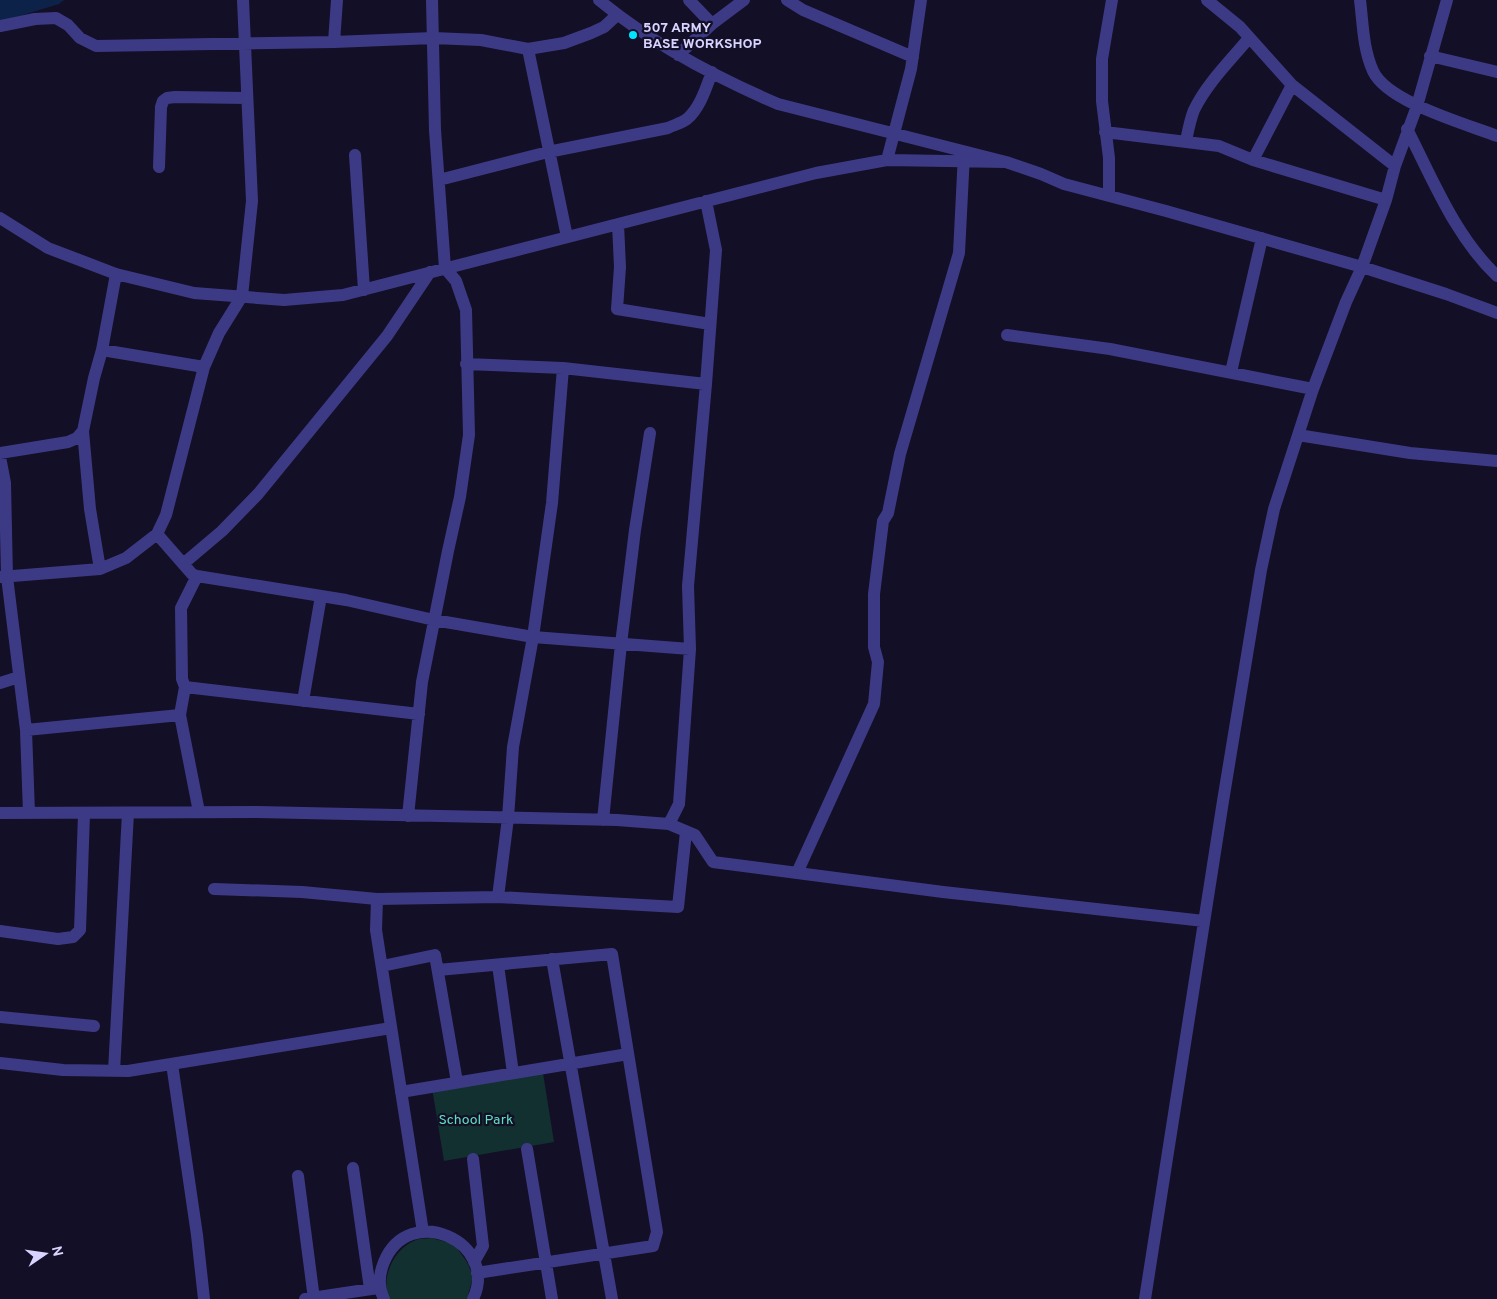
<svg xmlns="http://www.w3.org/2000/svg" width="1497" height="1299" font-family="Overpass,sans-serif">
<rect width="100%" height="100%" fill="#130f26"/>
<path fill="#12302f" d="M543 1073 554 1142 444 1161 432 1088Z
M431 1238 454 1244 467 1262 473 1276 467 1299H389C380 1278 394 1248 416 1240 420 1238 426 1239 431 1238Z"/>
<path fill="#0c2248" d="M0 0H64L59 4 0 22Z"/>
<g fill="none" stroke-linecap="round" stroke-linejoin="round">
<path stroke="#3d3a85" stroke-width="12" d="M599 0C652 44 715 77 778 104L1006 162 1041 174 1064 184 1166 211 1362 267 1446 294 1497 313
M689 0 712 24
M787 0 803 10 913 57
M1207 0 1240 27 1292 85 1395 166
M1360 0C1363 24 1363 49 1373 71 1387 102 1466 124 1497 136
M0 26 35 19 56 18 68 25 80 38 96 46 334 42 433 38 481 40 528 49 564 43 591 33 604 27 617 15
M334 42 337 0
M528 49 567 237
M678 55 712 24 744 0
M1430 56 1497 72
M1407 129C1433 180 1455 236 1497 276
M1105 132 1219 146 1253 160 1386 200
M1186 141C1188 131 1190 120 1194 110 1207 83 1230 61 1249 38
M355 155 364 290
M887 160 911 69 921 0
M1253 160 1292 85
M159 167 161 107 163 101 167 98 175 97 247 98
M439 180 548 152 668 128C674 125 682 123 687 119 700 108 706 88 712 72
M1109 196V158L1102 101V59L1112 0
M0 218 48 248 116 274 194 293 284 300 343 295 816 173 887 160 1006 162
M618 224 620 267 617 309 710 324
M1007 335 1110 349 1313 389
M102 350 204 367
M466 364 563 368 706 384 716 250 706 201
M1231 372 1262 238
M83 431 90 509 100 569
M1298 435 1410 453 1497 461
M0 453 68 442 77 438 83 431 94 378 102 350 116 274
M0 457 5 483 7 577 26 730 29 813
M157 534 192 574 197 576 346 600 434 620 533 637 690 649
M183 564 222 531 258 494 387 336 430 272
M197 576 181 608 182 679 185 687 180 715 199 812
M0 577 100 569 126 558 157 534 166 515 204 367 219 333 242 296 252 201 243 0
M0 683 19 677
M185 687 419 714
M303 701 321 596
M26 730 180 715
M0 813 258 812 617 820 669 824 695 835 713 862 943 892 1204 921
M408 816 422 682 448 551 460 497 469 435 466 310 456 281 445 268 435 130 432 0
M603 820 621 644 635 530 650 433
M669 824 679 804 690 649 688 586 706 384
M797 873 874 704 878 662 874 647V594L883 521 888 513 900 454 959 253 964 154
M214 889 302 892 377 899
M498 897 508 818 513 747 533 637 552 503 563 368
M0 931 58 939 73 937 80 930 84 814
M552 959 612 1299
M498 965 513 1073
M382 966 435 955 457 1082
M438 970 612 954 657 1232 653 1246 477 1273
M0 1017 94 1026
M0 1063 63 1070 128 1071 391 1028
M172 1064 197 1235 204 1299
M114 1071 128 813
M401 1092 628 1054
M527 1149 552 1299
M473 1159 483 1246 474 1262
M353 1168 370 1289
M298 1176 314 1299
M423 1232 376 930 377 899 498 897 678 907 686 832
M305 1299 378 1288
M384 1299C378 1287 379 1274 384 1262 409 1201 500 1242 473 1299
M1145 1299 1223 801 1261 570 1274 509 1313 389 1346 302 1362 267 1386 200 1395 166 1417 106 1447 0"/>
</g>
<circle fill="#00e5ff" stroke="#130f26" stroke-width="2" cx="633" cy="35" r="5"/>
<g text-anchor="middle" stroke-width="4.5" stroke-linejoin="round" paint-order="stroke">
<g font-size="14" font-weight="bold" fill="#d9d4ff" stroke="#130f26" text-anchor="start">
<text x="643" y="32">507 ARMY<tspan x="643" dy="16">BASE WORKSHOP</tspan></text>
</g>
<g font-size="14" fill="#5fe0c0" stroke="#130f26">
<text x="476" y="1124">School Park</text>
</g>
</g>
<g transform="translate(45 1254) rotate(77)" stroke="#130f26" stroke-width="4" paint-order="stroke">
<path d="M0-4L9 19L0 12L-9 19Z" fill="#d9d4ff"/>
<text y="-8" font-size="14" font-weight="bold" text-anchor="middle" fill="#d9d4ff">N</text>
</g>
</svg>
